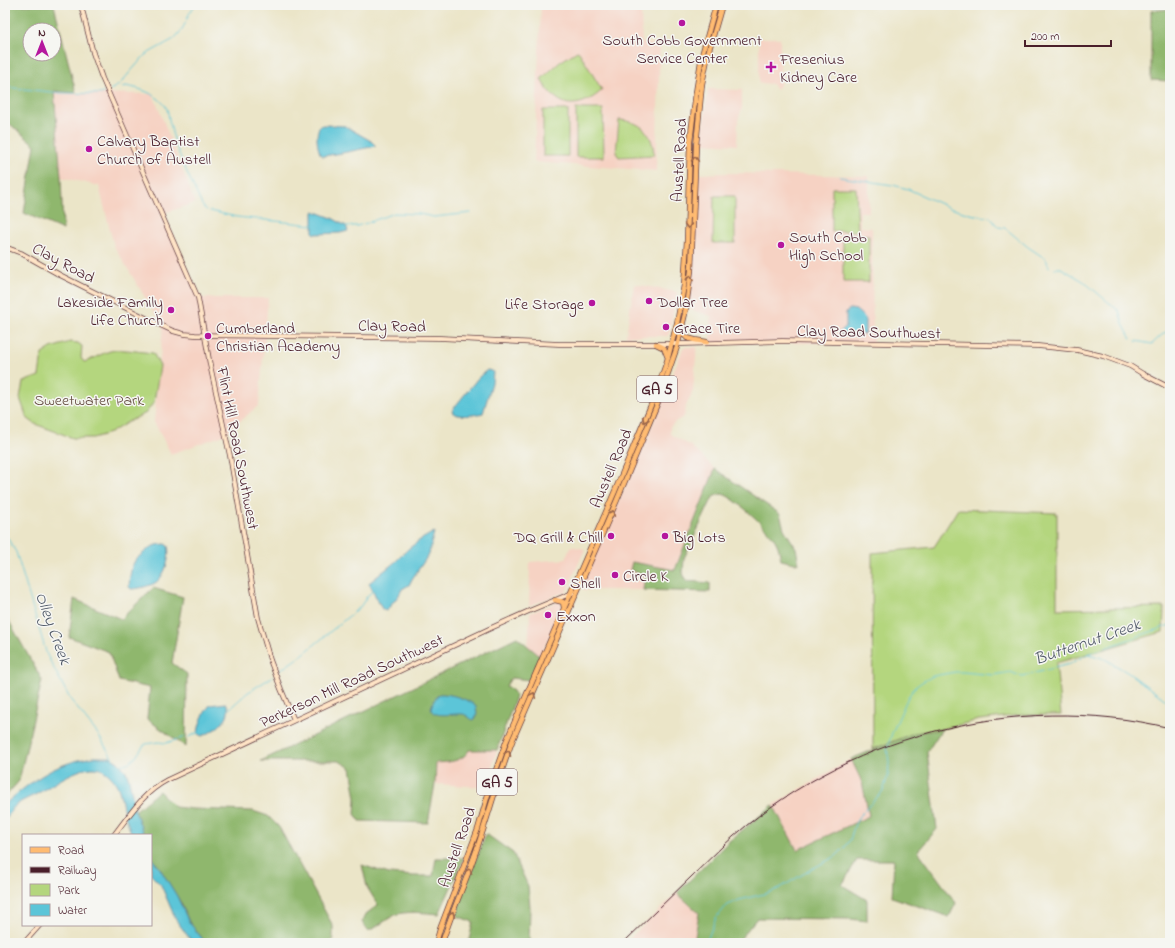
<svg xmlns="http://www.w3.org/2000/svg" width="1175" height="948" font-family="'Indie Flower',sans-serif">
<rect width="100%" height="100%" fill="#f6f6f2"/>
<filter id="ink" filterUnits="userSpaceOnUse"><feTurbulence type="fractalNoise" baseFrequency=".025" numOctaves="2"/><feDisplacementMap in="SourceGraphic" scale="8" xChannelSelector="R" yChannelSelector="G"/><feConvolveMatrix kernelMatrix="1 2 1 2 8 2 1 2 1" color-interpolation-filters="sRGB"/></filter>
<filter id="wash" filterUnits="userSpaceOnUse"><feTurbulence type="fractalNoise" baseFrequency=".012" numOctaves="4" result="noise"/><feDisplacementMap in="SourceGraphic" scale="16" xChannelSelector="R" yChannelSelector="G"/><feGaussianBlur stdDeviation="0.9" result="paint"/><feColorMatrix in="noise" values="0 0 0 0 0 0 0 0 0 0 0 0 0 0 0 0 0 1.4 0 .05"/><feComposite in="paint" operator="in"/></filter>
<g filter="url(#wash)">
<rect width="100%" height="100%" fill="#ebe5c8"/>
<path fill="#f6d2c3" d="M541 5H641L642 43 660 44 656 171 534 162Z
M759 38H780V85L776 90 772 84 759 83Z
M708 89 742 90V108L738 120 737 145 701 143Z
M54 91 76 93 153 94 195 203 161 214 199 298H268L259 405 224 435 171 454 154 422 163 327 114 246 99 186 61 177Z
M729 173 869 176V212H860V227L872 228 873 344 829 343H711V316L689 309 685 298 688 274 692 221 697 174Z
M634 284 677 292 669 336H626Z
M684 347H697L693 391 686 406 684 417 676 421 670 427V434L691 446 715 469 674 570 632 562 645 576 643 590H584L581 586 655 418 683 348Z
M571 546 585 549 566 592 557 595 529 606 530 562 566 559 569 550Z
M557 602H561L563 608 540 656 528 647 530 613Z
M469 750H497L486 787 435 784 436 763 454 761Z
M851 759 862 782 869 816 797 850 773 805Z
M677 893 699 913 694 943H625Z"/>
<path fill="#b4d67e" stroke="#7f7a54" d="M577 51 579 52 602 90C594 99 576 107 565 103 554 99 545 88 541 79L560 62Z
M576 109H603L604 157H576Z
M543 110H568V156H543Z
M619 120C641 121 653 133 654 155L619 157 616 153Z
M832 188H856L858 231H832Z
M714 196H735V243H713Z
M843 235H869V282H843Z
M70 342 78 343 82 346 81 358 84 362C95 359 104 351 116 350 126 349 142 352 153 353L160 366 154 402 146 413 128 422 110 433 93 438H73L35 424 27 418 20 398 23 382 39 376 42 354 51 348Z
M958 509 1057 513V609L1164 607 1163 632 1056 663 1061 715H1021L979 720 942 729 914 733 873 749 872 553 934 547Z"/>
<path fill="#8fb76d" stroke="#6c6b4c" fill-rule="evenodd" d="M5 5H54L76 93 54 91 61 177 63 230 24 213 35 145 5 120ZM30 30H54V54H30Z
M1170 9V81L1151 80V11Z
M715 469 780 514 784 529 796 548 799 564 781 560C780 555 779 547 776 542 771 531 736 499 725 495 721 493 717 495 713 497L684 558 683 573 686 581 710 583V592L643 590 645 576 630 570 632 562 675 570Z
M153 588 183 597 172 663 187 674 186 747 147 719 150 688 119 681 109 652 69 637 74 599 121 619Z
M5 614 42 680 19 781 5 797Z
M517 637 540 656 530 680 511 678 506 686 513 691 516 696 497 750H469C463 762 448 762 436 763L435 784 428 823 360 821 355 814 356 798 351 768 339 761H261Z
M942 729 927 752 937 829 918 851 956 903 949 917 892 897 894 860H857L842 885 867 900V921L850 919 757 918 737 943H694L699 913 677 893 728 842 773 805 797 850 869 816 862 782 851 759 914 733Z
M159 791 175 807 193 809 253 811 268 816 279 827 333 926V939L327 943H206L189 922 181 903 159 867 153 860 151 856V835H144L135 811Z
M486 834 513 853 528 886 530 907 529 943H467L469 940 473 922 457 916 461 898Z
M436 858H464L439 914C426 913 404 910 393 916 384 921 378 927 368 931L362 922 366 914 378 905 367 887 362 865 389 874 414 876H433Z"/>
<path fill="#5cc5d8" stroke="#537282" d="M323 125 345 126 371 141 376 146 342 153 323 156 321 155C317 148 315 133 320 126Z
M314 211 332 218 346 226 348 231 340 233 315 234 313 232V212Z
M850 309 856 310 865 318V333L862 334H841L840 332 846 326V312Z
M487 370 492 371 493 373 492 383 483 413C474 415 458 418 452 412L453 409 478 378Z
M434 532 429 554 412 579 409 585 402 589 399 595 386 611 382 609 369 583 395 562 408 549 420 540Z
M165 544 168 546C171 556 165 577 155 583 149 586 138 589 131 589L129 587 130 576 132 566 136 559 151 547 156 545Z
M439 694C449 693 468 699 476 706L477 715 475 719 473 720C469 718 466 714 462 714 454 713 427 720 432 705 434 700 436 697 439 694Z
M226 703C235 717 214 732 202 736L198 734C199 723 203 714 210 705Z
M94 757H110L118 762 126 771 129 779 135 811 144 835H132C129 827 126 820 124 812 120 796 121 785 107 773 90 757 56 783 40 792 32 797 21 800 14 807 10 811 8 816 5 820V804C34 779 55 763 94 757Z
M151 856 153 860 159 867 177 896 189 922 206 943H193L176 920 161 885 151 875Z"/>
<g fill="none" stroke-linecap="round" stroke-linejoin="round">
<path stroke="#5cc5d8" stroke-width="1" d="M1149 5 1156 7H1170
M187 19 189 14 195 5
M119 85 124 88 125 86C139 88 154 93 163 103 169 109 168 117 170 124 176 152 189 176 201 203L204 208 207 210
M5 87 61 93 101 94 104 92
M110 90 119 85 145 55 174 39 181 31 186 22
M840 177 893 185 908 189 950 208 970 214 991 218 998 227 1005 228 1028 247 1046 259 1049 267
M210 211 237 217 313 225
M346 226H357L367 223 394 213 419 214 434 217 471 213
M1055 268H1061L1083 281 1119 311 1123 324 1131 339
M1136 341 1152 344 1165 332 1170 335
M5 534 16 552 47 655 70 699 97 733 113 759
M1089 654 1105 659 1130 674 1170 703
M279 671 302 655 360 607 368 595 372 592
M229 709 247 693 272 677
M189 737 199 732
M121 765 130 762 136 757 143 746 146 744 158 742 166 743 186 737
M705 943 708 938 716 918 721 911 728 905 739 900 768 893 780 888 810 870 836 856 845 847 850 840 855 824 859 816 883 791 888 775 889 762 887 749 892 733 908 697 915 687 922 682 933 676 955 672H963L993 675 1011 672 1017 675 1023 676 1031 674 1069 664 1088 654 1170 625"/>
</g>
</g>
<g filter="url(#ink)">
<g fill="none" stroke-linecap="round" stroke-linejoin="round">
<g stroke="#623d43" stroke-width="5.5">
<path id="secondary" d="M81 5 93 53 102 78 198 298 210 365 230 456 258 618 270 660 281 689 294 720
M5 247 21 253 60 275 158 324 173 331 184 334 195 335 440 338 559 344H682L782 341 1038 346 1077 350 1103 356 1130 366 1143 374 1170 388
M114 835C130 814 144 792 167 780L491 628 529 611 572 593
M24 943 40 925"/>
</g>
<g stroke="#623d43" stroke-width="6">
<path id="primary" d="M682 330 684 335 687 338 695 340 707 342
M656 344 664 348 668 358
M555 600 563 602 564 608
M436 943 440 929 478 829 491 784 506 742 615 491 656 393 667 361 677 323 684 285 687 240 690 142 696 92 702 55 716 5
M442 943C451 914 464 886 474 857 488 818 498 778 513 739L617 500 658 402 677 347 685 314 691 271 696 146 702 84 709 50 722 5"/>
</g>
<use href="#secondary" stroke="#ffe4c6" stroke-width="4"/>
<use href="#primary" stroke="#ffbb71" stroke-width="4.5"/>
<path stroke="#4a1f2b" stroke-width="1" d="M623 943 724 845C841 737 1014 690 1170 728"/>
</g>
<defs><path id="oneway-chevron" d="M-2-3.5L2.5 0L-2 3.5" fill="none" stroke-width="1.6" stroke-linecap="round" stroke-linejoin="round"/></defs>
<g stroke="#9b654a">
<use href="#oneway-chevron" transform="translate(695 159) rotate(-88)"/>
<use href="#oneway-chevron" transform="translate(688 226) rotate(91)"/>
<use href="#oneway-chevron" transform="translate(690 278) rotate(-81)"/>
<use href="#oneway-chevron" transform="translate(645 420) rotate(113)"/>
<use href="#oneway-chevron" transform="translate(612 513) rotate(-66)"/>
<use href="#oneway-chevron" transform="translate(533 695) rotate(-66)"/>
<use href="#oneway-chevron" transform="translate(508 753) rotate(-69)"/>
<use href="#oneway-chevron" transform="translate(469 871) rotate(-70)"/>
<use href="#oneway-chevron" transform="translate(452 914) rotate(-68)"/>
</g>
</g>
<g fill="#b5179e" stroke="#f6f6f2" stroke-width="1.5">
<circle cx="682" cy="23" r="4"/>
<path d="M769 61h4v4h4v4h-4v4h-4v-4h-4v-4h4z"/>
<circle cx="89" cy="149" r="4"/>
<circle cx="781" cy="245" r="4"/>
<circle cx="649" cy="301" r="4"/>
<circle cx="592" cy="303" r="4"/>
<circle cx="171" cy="310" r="4"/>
<circle cx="666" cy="327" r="4"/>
<circle cx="208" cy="336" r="4"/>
<circle cx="611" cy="536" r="4"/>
<circle cx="665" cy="536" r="4"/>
<circle cx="615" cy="575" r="4"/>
<circle cx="562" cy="582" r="4"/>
<circle cx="548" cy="615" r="4"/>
</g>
<g text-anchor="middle" stroke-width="3" stroke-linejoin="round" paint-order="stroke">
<g fill="#f6f6f2" stroke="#7e6067" stroke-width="1">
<rect x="637" y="376" width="40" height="26" rx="3"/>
<rect x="477" y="769" width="40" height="26" rx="3"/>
</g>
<g font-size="15" font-weight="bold" fill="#4a1f2b">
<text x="657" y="394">GA 5</text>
<text x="497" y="787">GA 5</text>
</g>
<g font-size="16" fill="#4a1f2b" stroke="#f6f6f2" text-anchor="start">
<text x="682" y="45" text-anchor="middle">South Cobb Government<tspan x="682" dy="18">Service Center</tspan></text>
<text x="780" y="64">Fresenius<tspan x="780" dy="18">Kidney Care</tspan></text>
<text x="97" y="146">Calvary Baptist<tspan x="97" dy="18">Church of Austell</tspan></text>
<text x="789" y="242">South Cobb<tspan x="789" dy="18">High School</tspan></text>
<text x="163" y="307" text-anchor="end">Lakeside Family<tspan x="163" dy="18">Life Church</tspan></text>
<text x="657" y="307">Dollar Tree</text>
<text x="584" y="309" text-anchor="end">Life Storage</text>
<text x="216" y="333">Cumberland<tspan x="216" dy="18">Christian Academy</tspan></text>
<text x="674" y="333">Grace Tire</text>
<text x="603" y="542" text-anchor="end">DQ Grill &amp; Chill</text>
<text x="673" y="542">Big Lots</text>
<text x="623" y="581">Circle K</text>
<text x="570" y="588">Shell</text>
<text x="556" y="621">Exxon</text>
</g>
<g font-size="16" fill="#4a1f2b" stroke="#f6f6f2">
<text transform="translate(678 160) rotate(-87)" y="6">Austell Road</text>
<text transform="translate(64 262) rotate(28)" y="6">Clay Road</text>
<text transform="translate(392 325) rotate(1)" y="6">Clay Road</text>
<text transform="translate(869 331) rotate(1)" y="6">Clay Road Southwest</text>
<text transform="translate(239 448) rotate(79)" y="6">Flint Hill Road Southwest</text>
<text transform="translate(610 468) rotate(-67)" y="6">Austell Road</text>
<text transform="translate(351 680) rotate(-25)" y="6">Perkerson Mill Road Southwest</text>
<text transform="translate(456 847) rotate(-71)" y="6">Austell Road</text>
</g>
<g font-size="16" fill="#644d40" stroke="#f6f6f2">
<text x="89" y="405">Sweetwater Park</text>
</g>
<g font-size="17" font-style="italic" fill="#505968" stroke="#f6f6f2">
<text transform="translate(54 628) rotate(70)" y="6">Olley Creek</text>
<text transform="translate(1087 641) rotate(-19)" y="6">Butternut Creek</text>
</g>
</g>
<rect width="1175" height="948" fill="none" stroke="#f6f6f2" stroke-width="20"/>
<rect x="22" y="834" width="130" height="92" fill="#f6f6f2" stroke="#b1a0a2"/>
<rect x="30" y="847" width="20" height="6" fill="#ffbb71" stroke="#b1a0a2"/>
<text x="58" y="854" font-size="12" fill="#4a1f2b">Road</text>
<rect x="30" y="867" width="20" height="6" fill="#4a1f2b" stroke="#b1a0a2"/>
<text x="58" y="874" font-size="12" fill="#4a1f2b">Railway</text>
<rect x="30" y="884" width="20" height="12" fill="#b4d67e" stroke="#b1a0a2"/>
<text x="58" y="894" font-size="12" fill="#4a1f2b">Park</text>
<rect x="30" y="904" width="20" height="12" fill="#5cc5d8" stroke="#b1a0a2"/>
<text x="58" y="914" font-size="12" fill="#4a1f2b">Water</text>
<g transform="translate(42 42)"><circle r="19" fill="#f6f6f2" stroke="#b1a0a2"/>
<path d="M0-3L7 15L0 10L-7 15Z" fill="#b5179e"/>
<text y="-6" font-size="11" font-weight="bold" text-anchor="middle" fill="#4a1f2b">N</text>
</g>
<path d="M1025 40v6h86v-6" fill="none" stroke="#4a1f2b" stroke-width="2"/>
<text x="1031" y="40" font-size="12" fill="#4a1f2b" stroke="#f6f6f2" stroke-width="3" paint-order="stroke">200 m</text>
</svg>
